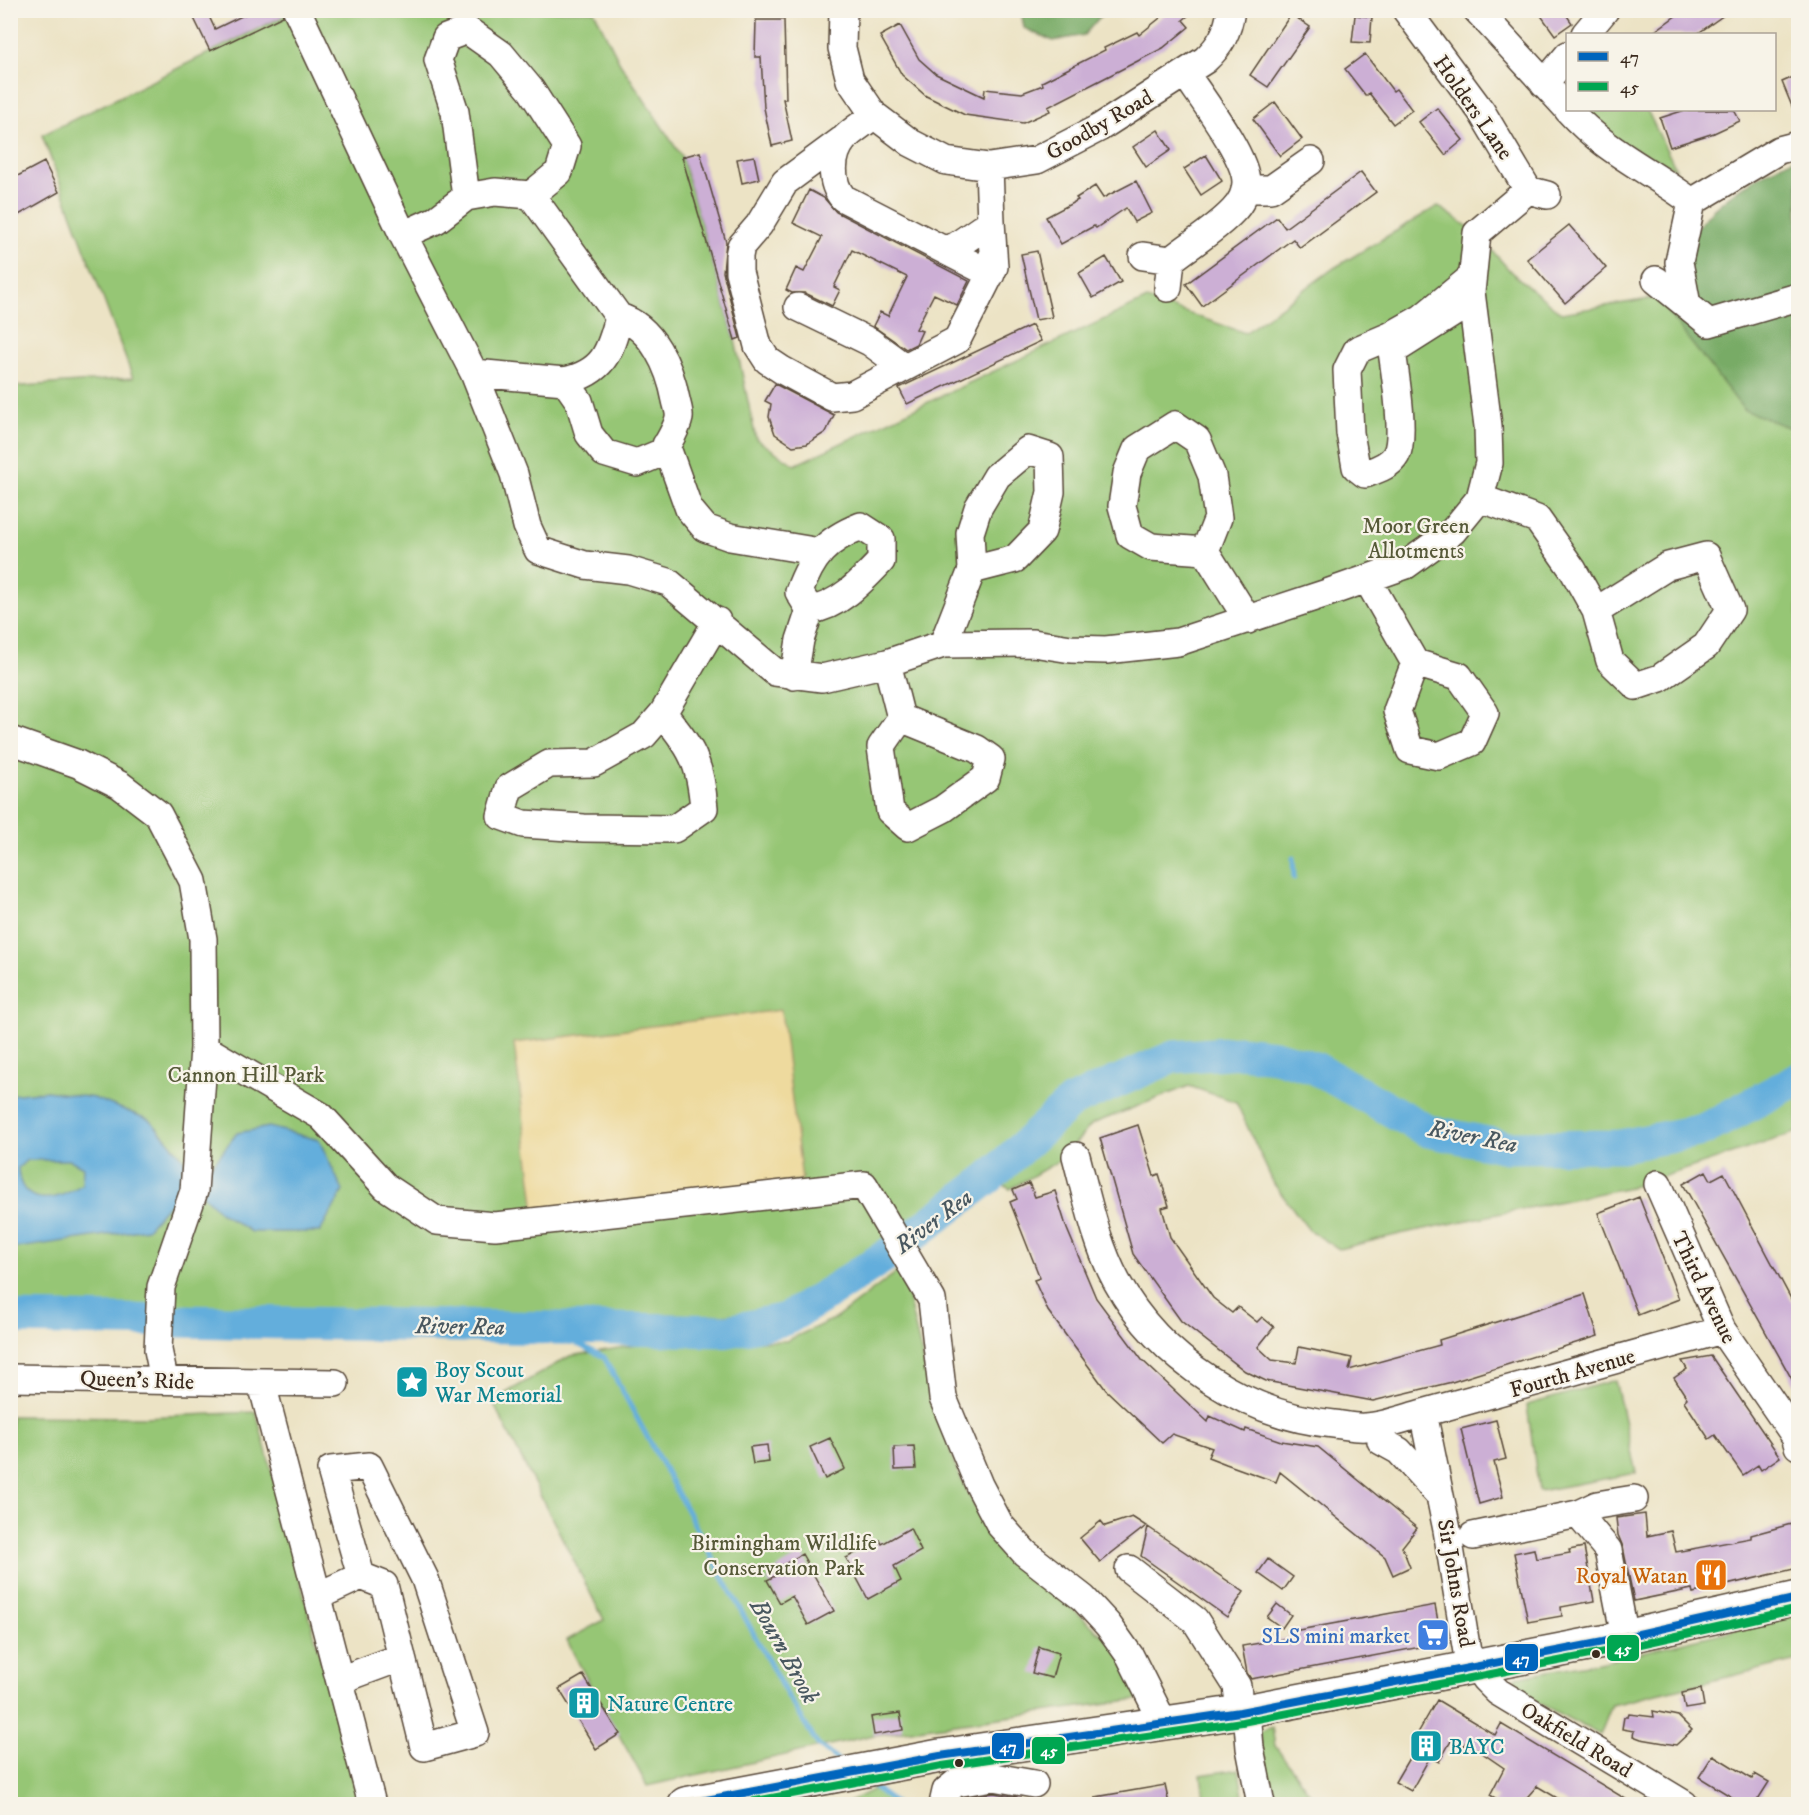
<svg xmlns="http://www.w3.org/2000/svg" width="1809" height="1815" font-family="'IM FELL DW Pica',serif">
<rect width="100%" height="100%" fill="#f7f3e8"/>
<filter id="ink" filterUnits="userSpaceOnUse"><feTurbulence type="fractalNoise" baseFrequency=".0167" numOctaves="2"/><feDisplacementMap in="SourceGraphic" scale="12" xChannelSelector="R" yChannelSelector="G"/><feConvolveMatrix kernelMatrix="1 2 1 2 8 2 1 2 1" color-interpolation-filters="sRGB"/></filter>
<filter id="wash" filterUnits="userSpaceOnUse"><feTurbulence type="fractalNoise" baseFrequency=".008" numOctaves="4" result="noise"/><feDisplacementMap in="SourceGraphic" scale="24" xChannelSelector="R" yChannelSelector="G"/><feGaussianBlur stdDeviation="1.35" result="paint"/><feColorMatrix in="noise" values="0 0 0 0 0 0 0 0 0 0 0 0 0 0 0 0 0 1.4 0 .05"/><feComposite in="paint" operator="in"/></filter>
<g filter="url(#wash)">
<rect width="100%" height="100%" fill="#ece3c5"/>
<path fill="#96c675" stroke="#68784a" stroke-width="1.5" d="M279 11H594L620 63 682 157 735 340 756 439 795 465 1147 299 1245 333 1334 268 1438 206 1477 233 1511 272 1561 313 1656 298 1694 232 1718 206 1798 157V1132L1635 1186 1400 1234 1339 1249 1309 1230 1274 1184 1236 1102 1189 1086 1092 1124 1062 1159 1010 1189 982 1171 817 1296 777 1311 722 1315 11 1307V387L133 378 42 135 282 17Z
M1583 110H1647L1676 169 1610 137Z
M901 1269 926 1372 955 1466 988 1534 1118 1649 1139 1699 874 1735 647 1786C622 1737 591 1691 567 1640L604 1620 492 1401 570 1356 662 1341H786L836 1318Z
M1615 1380 1636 1473 1539 1491 1527 1405Z
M256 1412 359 1804H11V1416L144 1417Z
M1798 1615V1660L1612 1705 1600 1735 1510 1688 1516 1677 1604 1661Z
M1272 1727 1275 1746 1318 1804H1274L1269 1800 1259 1732Z
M1239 1769 1244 1804H1205L1201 1775Z
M876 1788 898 1804H844Z"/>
<path fill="#78ab66" stroke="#5a6a42" stroke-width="1.5" d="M1021 11V10L1105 11 1084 35 1053 41 1024 28Z
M1798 157V431L1744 410 1656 298C1668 277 1679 253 1693 233 1718 197 1760 174 1798 157Z"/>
<path fill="#eeda9e" stroke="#94825e" stroke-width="1.5" d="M781 1010 802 1180 535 1212 514 1043Z"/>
<path fill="#64aedc" stroke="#506c7d" stroke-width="1.5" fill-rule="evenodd" d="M47 1091 94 1098 150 1120 190 1166 213 1164 237 1133 269 1127 319 1140 343 1191 320 1232H251L221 1213 194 1186 167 1206 147 1229 11 1249 10 1095ZM27 1160H70L83 1167 82 1184C57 1203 20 1208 18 1168Z"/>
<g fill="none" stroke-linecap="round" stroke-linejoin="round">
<path stroke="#64aedc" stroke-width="5" d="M1293 858 1294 878
M543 1327 604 1357 783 1688 818 1745 840 1762
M867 1782 896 1804"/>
<path stroke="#64aedc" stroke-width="33" d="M10 1318 729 1331 786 1319 821 1298 893 1251 990 1177 1071 1102 1173 1057 1240 1052 1275 1056 1315 1068 1428 1131 1507 1147 1621 1146 1703 1130 1798 1079"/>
</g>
<g id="blocks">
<path fill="#ccafd5" d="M190 10H206L215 29 254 10H282L283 16 210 51Z
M1170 10H1195L1183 20 1189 27 1163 48 1048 107 1050 111 1023 123 965 115 926 96 902 75 880 36 900 25 919 59 936 74 984 97 985 89 1022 93 1043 85 1042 82 1105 50 1104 48 1137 32 1139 35Z
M1537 10H1563L1572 23 1555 35Z
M1684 10H1731L1697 34H1651Z
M1291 14 1310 27 1268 87 1250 75Z
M1355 15 1372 17 1370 43 1352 42Z
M756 20H784L786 99H783L792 141 772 146 764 108 761 57H755Z
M1365 54 1393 91 1396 89 1412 110 1393 124 1369 93 1366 96 1345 69Z
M1798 75V121L1782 82Z
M1275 102 1302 139 1280 156 1253 119Z
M1437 108 1463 140 1445 155 1419 122Z
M1685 110H1734L1740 121 1714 133 1670 147 1660 118Z
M1158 130 1171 150 1146 167 1133 147Z
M700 152 726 242 723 272 740 338 735 340 682 157Z
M1206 155 1222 181 1201 195 1184 169Z
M754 156 759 179 742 183 737 159Z
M44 162 59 192 10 220V180Z
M1361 172 1376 192 1300 248 1293 239 1202 306 1186 284 1277 217 1285 228Z
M1136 181 1152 213 1134 222 1126 208 1096 228 1094 226 1061 244 1046 217 1078 200 1076 198 1095 186 1103 198Z
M809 190 824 198 836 212 969 281 957 305 934 294 916 329 922 331 916 344 906 349 873 326 880 312 888 316 907 277 852 250 834 287 840 290 832 306 805 293H792L786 290 796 268 804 272 822 237 793 223Z
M1569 225 1606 268 1565 303 1527 259Z
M1037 251 1052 317 1036 320 1021 254Z
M1106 257 1121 282 1093 298 1079 273Z
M1032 325 1041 341 907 404 899 388Z
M775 384 834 415 826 432 807 444 793 446 775 434 769 417 771 404 765 401Z
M1138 1125 1154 1176 1159 1174 1169 1206 1162 1208 1170 1237 1213 1298 1232 1313 1238 1307 1257 1322 1262 1317 1274 1327 1258 1347 1272 1360 1296 1363 1299 1347 1352 1358 1349 1370 1440 1345 1439 1340 1585 1294 1598 1336 1452 1382 1373 1401 1266 1381 1245 1371 1181 1321 1133 1254 1100 1138Z
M1706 1171 1711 1180 1724 1173 1798 1312V1390L1683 1184Z
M1029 1183 1035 1197 1055 1191 1067 1229 1096 1298 1142 1360 1208 1422 1210 1416 1245 1432 1246 1429 1281 1441 1318 1447 1417 1528 1402 1547 1410 1567 1393 1575 1385 1557 1280 1472 1276 1482 1226 1464 1208 1457 1212 1448 1172 1434 1162 1443 1106 1390 1048 1311 1034 1280 1040 1278 1010 1202 1017 1199 1013 1190Z
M1639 1197 1679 1299 1638 1315 1598 1213Z
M1711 1356 1780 1457 1761 1470 1758 1465 1743 1475 1715 1435 1709 1439 1684 1401 1687 1398 1674 1378 1687 1369 1682 1361Z
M1496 1420 1506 1459 1494 1462 1503 1497 1479 1504 1461 1429Z
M830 1438 845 1469 825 1479 810 1447Z
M767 1445 769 1462 753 1464 750 1447Z
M914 1446 916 1469 895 1470 894 1447Z
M1645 1514 1647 1536 1671 1531 1676 1552 1751 1538V1535L1791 1524 1795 1539 1798 1538V1568L1693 1593 1692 1589 1634 1601 1623 1547 1618 1535 1616 1518Z
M1132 1517 1146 1526 1100 1562 1080 1538 1101 1521 1105 1526Z
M1148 1527 1244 1592 1227 1617 1141 1556Z
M910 1528 921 1551 894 1566 901 1581 868 1599 846 1558 880 1540 882 1544Z
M1584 1547 1594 1601 1561 1607 1562 1616 1528 1622 1514 1553 1534 1549 1536 1559 1570 1553 1569 1550Z
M802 1554 834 1611 808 1625 792 1596 780 1603 767 1580 779 1574 776 1569Z
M1268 1559 1293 1577 1283 1591 1258 1573Z
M1277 1604 1291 1615 1282 1628 1267 1617Z
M1435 1605 1442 1643 1251 1679 1247 1673 1242 1646 1295 1637 1288 1632Z
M1039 1647 1059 1653 1052 1678 1032 1673Z
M583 1675 620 1734 596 1749 559 1689Z
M1701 1689 1704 1706 1685 1709 1682 1693Z
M1437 1700 1495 1735 1501 1724 1634 1804H1567L1537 1786 1521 1804H1493L1497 1799 1490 1795 1504 1768 1466 1742 1463 1747 1451 1741 1439 1762 1430 1757 1411 1791 1395 1782 1422 1736 1418 1733Z
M1653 1711 1678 1716 1692 1730 1676 1745 1641 1739 1633 1736 1634 1731 1622 1729 1624 1717H1628L1629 1714 1654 1717Z
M900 1713 903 1730 874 1735 871 1717Z
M1713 1755 1752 1779 1755 1774 1769 1782 1755 1804H1743L1699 1777Z
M1165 1785 1169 1804H1096V1797Z
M994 1793 1017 1797 1015 1804H966L967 1797Z"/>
</g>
</g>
<g filter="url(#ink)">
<use href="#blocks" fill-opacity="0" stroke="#564637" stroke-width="1.5"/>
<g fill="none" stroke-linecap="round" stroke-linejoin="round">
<g stroke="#564637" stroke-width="30">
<path id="minor" d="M297 10 403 235 474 373 514 474 527 526 538 550 585 565 628 570 668 582 775 672 822 678 887 663 943 644 1033 643 1071 649 1106 650 1178 642 1327 593 1406 565 1453 531 1480 498 1489 463 1488 426 1471 292 1477 233 1528 190
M843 10 842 48 850 80 874 115 911 143 946 161 989 167 1037 160 1099 128 1205 60C1221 45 1228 32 1231 10
M1406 10 1481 111 1528 190 1547 195
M1477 10 1568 109
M1585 34 1605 10
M1544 84 1568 55
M1568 110C1606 152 1648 169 1692 202L1679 262 1687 305
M874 115C865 123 852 130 844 139 830 155 830 183 843 198L944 250 956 246 991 222 989 167
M842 140 785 182 759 225 741 246 739 256V272L758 346 767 360 782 370 832 397 852 395 957 340 994 267 991 222
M1245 189H1271L1311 161
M1692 202 1779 150 1798 145
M403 235 436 220 466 197 455 112 438 60 446 38 467 30 501 54 531 90 567 146 559 172 531 195 495 192 466 197
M944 250 991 274
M1143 256 1171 260 1168 288
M1171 260C1191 244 1215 230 1233 211 1240 204 1246 193 1246 182 1246 156 1200 96 1185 73
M1656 280 1709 323 1798 297
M1472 301 1401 346 1396 345 1390 336 1422 318 1472 277
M798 307 870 342 904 367
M1390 336C1393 363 1407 435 1396 455 1390 466 1376 470 1365 474L1356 467 1350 433 1347 370 1357 350Z
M474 373 565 381 579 401 589 434 604 453 637 463 663 452C668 442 677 429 679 418 680 413 677 405 676 400 670 368 653 327 619 317L531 195
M565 381C603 372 610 353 619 317
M666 445 689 509 705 528 730 537 820 552
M1480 498 1537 519 1573 570 1596 611 1610 661 1636 686 1660 678 1706 646 1730 610 1706 556 1668 566 1596 611
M1205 551 1218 518 1212 476 1197 440 1175 425 1137 449 1127 473 1122 506 1130 535 1151 547 1205 551 1248 620
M1367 579 1415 663 1397 711 1410 750 1439 756 1472 742 1485 713 1459 676 1415 663
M943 644 972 570 970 533 978 508 997 476 1028 450 1050 457 1051 492 1042 531 1015 559 972 570
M887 663 901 718 881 747 890 811 908 827 943 809 986 778 991 759 977 749 901 718
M794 676 800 640 810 610 799 592C812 556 826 540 861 526L881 539V561C862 581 839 606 810 610
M663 713C692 750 700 760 704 808L674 829 584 828 523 824 501 816 509 788 549 764 594 763 644 735 663 713 717 621
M10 740 78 764 120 785 158 814 193 881 203 939 204 1048 321 1116 386 1187 437 1221 495 1226 864 1185 932 1300 943 1398 979 1485 1000 1525 1025 1553 1083 1598 1108 1625 1130 1656 1164 1724
M1076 1156C1087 1197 1096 1244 1117 1282 1159 1359 1247 1416 1334 1424 1344 1425 1355 1428 1365 1427 1384 1426 1405 1418 1423 1413L1447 1530 1467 1652 1485 1679 1498 1692 1684 1804
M1658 1184 1722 1330 1795 1436 1798 1446
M10 1378 335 1383
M164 1379 158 1350 161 1287 194 1191 204 1048
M262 1384 372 1804
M1423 1413 1722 1330
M1381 1441 1399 1451 1440 1496
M1578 1514 1597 1505 1634 1499
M1473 1536 1578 1514 1608 1550 1625 1637
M1129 1569 1195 1620 1237 1686 1240 1712
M318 1596 361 1576 331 1470 369 1466 425 1579 475 1733 424 1747 384 1585 361 1576
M340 1680 402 1657
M1247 1711 1250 1748 1261 1804
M943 1804 946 1791 956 1783 994 1777 1034 1784"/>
</g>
<g stroke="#564637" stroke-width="36">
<path id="major" d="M685 1804 940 1756 1240 1712 1603 1642 1798 1598"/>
</g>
<use href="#minor" stroke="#fff" stroke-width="27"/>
<use href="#major" stroke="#fff" stroke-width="33"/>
<g stroke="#f7f3e8" stroke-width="12">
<path id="bus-1" d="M685 1804 940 1756 1240 1712 1603 1642 1798 1598"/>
</g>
<g stroke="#f7f3e8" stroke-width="12">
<path id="bus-2" d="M739 1804 942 1766 1242 1722 1605 1652 1798 1609"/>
</g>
<use href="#bus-1" stroke="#0065bd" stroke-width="8"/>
<use href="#bus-2" stroke="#00a651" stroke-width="8"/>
</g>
</g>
<defs>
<g id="sight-square" transform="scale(1.725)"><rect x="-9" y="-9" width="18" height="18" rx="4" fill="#0f9aa8" stroke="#f7f3e8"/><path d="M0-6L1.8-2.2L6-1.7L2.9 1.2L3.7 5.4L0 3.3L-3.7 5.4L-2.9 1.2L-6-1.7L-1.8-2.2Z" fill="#fff"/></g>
<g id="restaurant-square" transform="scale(1.725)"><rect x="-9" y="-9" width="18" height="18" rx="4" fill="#e8710a" stroke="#f7f3e8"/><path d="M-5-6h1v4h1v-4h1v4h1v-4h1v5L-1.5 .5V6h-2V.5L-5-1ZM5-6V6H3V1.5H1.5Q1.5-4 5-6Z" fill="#fff"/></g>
<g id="supermarket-square" transform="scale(1.725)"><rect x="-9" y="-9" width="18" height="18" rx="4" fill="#3f7fe0" stroke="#f7f3e8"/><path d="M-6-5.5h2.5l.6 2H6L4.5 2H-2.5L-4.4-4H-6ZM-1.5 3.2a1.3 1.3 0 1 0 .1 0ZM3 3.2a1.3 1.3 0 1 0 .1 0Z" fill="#fff"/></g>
<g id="building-square" transform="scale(1.725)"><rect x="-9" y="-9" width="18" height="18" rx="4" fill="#0f9aa8" stroke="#f7f3e8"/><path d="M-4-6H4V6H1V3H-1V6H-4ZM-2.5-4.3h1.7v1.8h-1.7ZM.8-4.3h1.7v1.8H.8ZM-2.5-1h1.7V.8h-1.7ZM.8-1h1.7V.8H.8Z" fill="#fff"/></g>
</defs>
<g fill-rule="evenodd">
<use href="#sight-square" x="412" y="1382"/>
<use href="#restaurant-square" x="1711" y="1575"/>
<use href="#supermarket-square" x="1433" y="1635"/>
<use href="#building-square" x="584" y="1703"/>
<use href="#building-square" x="1426" y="1746"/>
</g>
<g fill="#3b2a1e" stroke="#f7f3e8" stroke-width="2">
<circle cx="1596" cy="1654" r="5"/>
<circle cx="959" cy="1763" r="5"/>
</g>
<g text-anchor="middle" stroke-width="4.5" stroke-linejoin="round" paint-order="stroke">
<g font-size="22" fill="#3b2a1e" stroke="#f7f3e8">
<text transform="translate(1474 107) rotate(55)" y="8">Holders Lane</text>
<text transform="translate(1099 124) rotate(-30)" y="8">Goodby Road</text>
<text transform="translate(1705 1287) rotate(64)" y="8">Third Avenue</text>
<text transform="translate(1572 1372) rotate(-16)" y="8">Fourth Avenue</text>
<text transform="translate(137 1379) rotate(2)" y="8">Queen's Ride</text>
<text transform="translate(1457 1583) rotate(80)" y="8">Sir Johns Road</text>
<text transform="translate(1577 1739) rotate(31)" y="8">Oakfield Road</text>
</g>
<g font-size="22" fill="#565938" stroke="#f7f3e8">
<text x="1416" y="533">Moor Green<tspan x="1416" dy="25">Allotments</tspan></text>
<text x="246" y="1082">Cannon Hill Park</text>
<text x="784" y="1550">Birmingham Wildlife<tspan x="784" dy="25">Conservation Park</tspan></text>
</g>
<g font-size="22" fill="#0d838f" stroke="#f7f3e8" text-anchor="start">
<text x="435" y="1377">Boy Scout<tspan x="435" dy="25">War Memorial</tspan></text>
<text x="607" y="1711">Nature Centre</text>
<text x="1449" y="1754">BAYC</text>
</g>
<g font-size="22" fill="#c56008" stroke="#f7f3e8" text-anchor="end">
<text x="1688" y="1583">Royal Watan</text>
</g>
<g font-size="22" fill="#366cbe" stroke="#f7f3e8" text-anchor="end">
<text x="1410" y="1643">SLS mini market</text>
</g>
<g font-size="24" font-style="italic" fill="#495860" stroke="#f7f3e8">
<text transform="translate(1473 1136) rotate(11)" y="8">River Rea</text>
<text transform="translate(933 1221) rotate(-37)" y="8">River Rea</text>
<text transform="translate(460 1326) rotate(1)" y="8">River Rea</text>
<text transform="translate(785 1651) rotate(61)" y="8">Bourn Brook</text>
</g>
</g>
<g stroke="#f7f3e8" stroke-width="2">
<rect x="1606" y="1634" width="34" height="28" rx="6" fill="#00a651"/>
<rect x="1504" y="1643" width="35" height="29" rx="6" fill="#0065bd"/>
<rect x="991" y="1732" width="34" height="28" rx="6" fill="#0065bd"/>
<rect x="1031" y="1736" width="35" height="29" rx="6" fill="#00a651"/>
</g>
<g font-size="16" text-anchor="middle" font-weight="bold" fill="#fff">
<text x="1623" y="1654">45</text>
<text x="1521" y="1664">47</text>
<text x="1008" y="1752">47</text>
<text x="1049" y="1756">45</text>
</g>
<rect width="1809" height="1815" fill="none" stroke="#f7f3e8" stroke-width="36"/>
<rect x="1566" y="33" width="210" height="78" fill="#f7f3e8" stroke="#aca397" stroke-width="1.5"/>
<rect x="1578" y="52" width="30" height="9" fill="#0065bd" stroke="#aca397" stroke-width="1.5"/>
<text x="1620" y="63" font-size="18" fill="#3b2a1e">47</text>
<rect x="1578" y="82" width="30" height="9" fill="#00a651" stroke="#aca397" stroke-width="1.5"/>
<text x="1620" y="93" font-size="18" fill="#3b2a1e">45</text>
</svg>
